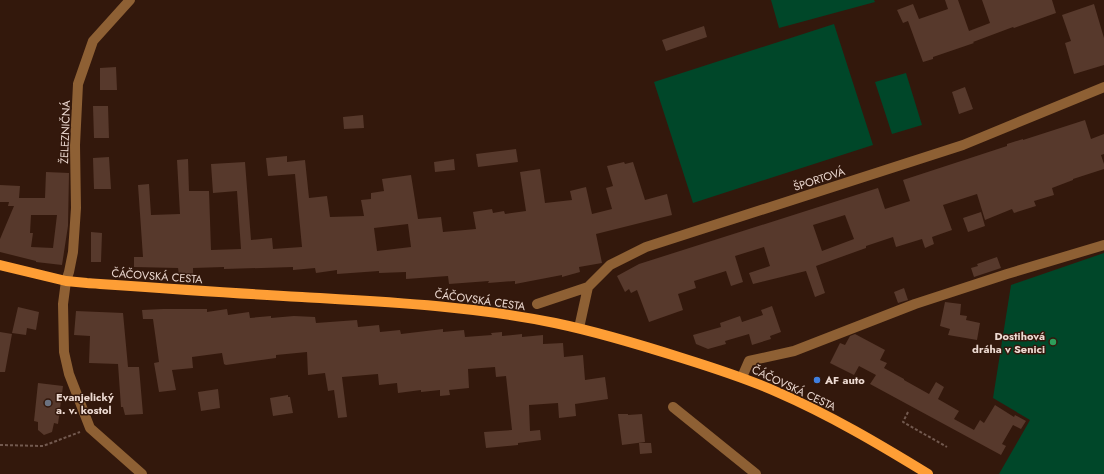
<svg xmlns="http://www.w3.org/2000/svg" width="1104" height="474" font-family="Jost,sans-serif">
<rect width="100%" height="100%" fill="#33180c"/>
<path fill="#004729" d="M771 0H874L875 2 779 28Z
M834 24 873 145 693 203 654 82Z
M906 73 922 125 892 134 875 82Z
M1104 253V474H999L1030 420 993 398 1011 285Z"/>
<path fill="#57392c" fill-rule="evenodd" d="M945 0H958L969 31 990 23 982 0H1052L1056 13 1014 28 1013 27 973 42 974 43 933 57V59L923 62 908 21 903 23 897 10 913 4 919 19 948 9Z
M1094 4 1104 38V65L1074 74 1065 43 1071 41 1062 15Z
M704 26 707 37 666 51 662 40Z
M116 67 117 90H100V68Z
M965 87 973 109 959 114 952 92Z
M93 106H108L109 138H94Z
M363 115 364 128 344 129 343 117Z
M1085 120 1091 139 1104 134V154L1101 155 1104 164V169L1073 179V180L1052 188 1054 195 1034 201 1036 206 1014 213 1012 209 985 220 977 194 943 205 952 230 932 237 934 244 925 248 922 239 896 247 893 237 866 246V248L816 266 825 293 815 297 806 271 753 284 749 273 770 266 764 247 735 256 743 282 731 286 726 271 694 281 696 288 678 294 683 310 649 322 637 290 631 293 629 289 625 292 617 276 639 264 878 188 885 209 910 201 903 180 1007 146V144L1023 139V140ZM845 215 854 239 822 251 813 225Z
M516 149 518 162 478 167 476 154Z
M287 156V162L305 160 309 198 327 196 330 217 364 216 361 200 371 199V193L384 191 382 179 411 175 418 219 441 217 443 232 476 229 473 212 492 209 493 213 504 211 505 214 526 211 520 172 540 169 545 203 572 200 570 191 586 187 592 214 612 209 606 188 613 186 607 166 624 162 625 164 633 162 645 200 667 194 672 215 596 234 602 263 579 267 580 272 562 277V275L515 284V281L488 283 489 281 449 284 448 276 406 279V272L379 273V271L337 274V270L316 273 315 268 293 270V267L224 269V267L193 268V274L179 275 178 268 134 267V257H143L138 185 149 184 151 215 180 214 177 160 188 159 189 191H209L211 250 241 249 237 191 213 193 211 164 245 162 251 240 272 238 273 249 302 247 295 174 268 176 266 158ZM408 224 411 247 377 251 374 228Z
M109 157 111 189H94L93 158Z
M454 159 455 170 435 172 434 162Z
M46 172 69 173 68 226 62 265 36 262V261L0 252V239L14 206H8L9 202H0V185L20 186 19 198H45ZM31 215H57L53 248 31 247 33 233H30Z
M981 212 985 226 968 232 963 218Z
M91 232 102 233 101 262H91Z
M997 257 1001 268 974 277 971 268 978 266 977 264Z
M904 288 908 300 898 303 894 292Z
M945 302 961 304 960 315 967 316 966 320 980 323 977 340 948 335 950 329 940 326Z
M772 306 781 332 770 336 771 339 752 345 749 334 725 341 726 344 708 349 696 344 693 335 721 327 720 323 740 316 742 322 763 315 761 310Z
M18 307 39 312 36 330 27 328 26 335 12 333Z
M163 309H207V312L227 309 228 315 249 312 250 318 271 316V318L294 316 315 317 316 323 357 320 358 327 379 325 380 332 400 330 401 334 443 329V332L464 330 465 337 492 335 491 333 502 332V336L522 334V337L543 335V344L563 343 564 357 583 355 585 380 605 377 608 399 575 404 576 416 559 418 558 403 529 405 530 431 540 430 541 440 518 443V445L486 448 484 432 512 430 506 376 496 377 495 367 468 369 469 388 449 390 450 395 440 396V390L421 392V390L398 393 397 383 379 385 378 374 342 377 347 417 338 418 334 390 328 391 325 373 308 375 307 352 276 355V358L226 365 224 364 222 353 192 357 193 368 172 370 176 390 159 392 154 363 159 362 153 319H143L142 310Z
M76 311 123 313 128 367H139L143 414 125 415 123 407H121L118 364 89 363 90 336 74 335Z
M0 332 12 334 5 372H0Z
M855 334 885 350 880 360 887 363 884 368 904 379V380L929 394 936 382 944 387 938 399 959 411 954 419 974 430 980 420 984 423 995 405 1014 417 1015 415 1026 421 1021 429 1013 425 1002 444 1006 446 1001 455 870 384 876 375 859 366 854 375 830 363 840 343 845 345 850 336Z
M38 383 63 386 58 424 54 423 52 432 44 435 38 430V422L34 421Z
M218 389 220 408 201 411 198 392Z
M288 395V397H290L293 413 273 416 270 398Z
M618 414H628V415L642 414 645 442 622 445Z
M639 443H651L652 453 640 454Z"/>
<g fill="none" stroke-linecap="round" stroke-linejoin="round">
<path stroke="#72594f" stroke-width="2" stroke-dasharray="3 2" stroke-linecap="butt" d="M908 412 903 422 947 447
M0 445 43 446 80 432"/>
<path stroke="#8e6034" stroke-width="10" d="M130 0 93 41 78 84 75 145 76 208 73 252 69 272 66 281 63 304 64 352 69 374 90 428 142 474
M537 304 588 287
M579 328 588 287 610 265 646 247 963 145 1104 87
M742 377 749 361 794 351 915 304 1007 274 1104 245
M673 407 756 474"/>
<path stroke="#fe9e35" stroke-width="10" d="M0 265 66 281 87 283C159 288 230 293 302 297 387 302 472 306 555 323 598 332 641 345 682 358 714 368 746 378 777 392 830 415 879 444 928 474"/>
</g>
<circle fill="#2e9e5b" stroke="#33180c" stroke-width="1.5" cx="1053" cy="342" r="4"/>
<circle fill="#3f7fe0" stroke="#33180c" stroke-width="1.5" cx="817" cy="380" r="4"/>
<circle fill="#6b7280" stroke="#33180c" stroke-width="1.5" cx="48" cy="403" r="4"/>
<g text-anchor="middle" stroke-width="3" stroke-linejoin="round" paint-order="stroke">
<g font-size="11" fill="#eedbd3" stroke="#33180c">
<text transform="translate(65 132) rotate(-88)" y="4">ŽELEZNIČNÁ</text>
<text transform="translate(819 179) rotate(-18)" y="4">ŠPORTOVÁ</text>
<text transform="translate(157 276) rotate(4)" y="4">ČÁČOVSKÁ CESTA</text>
<text transform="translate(480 300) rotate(8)" y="4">ČÁČOVSKÁ CESTA</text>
<text transform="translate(794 388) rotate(25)" y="4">ČÁČOVSKÁ CESTA</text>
</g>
<g font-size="11" font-weight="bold" fill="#eedbd3" stroke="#33180c" text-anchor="start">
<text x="1045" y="340" text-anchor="end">Dostihová<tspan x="1045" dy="13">dráha v Senici</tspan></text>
<text x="825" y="384">AF auto</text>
<text x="56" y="401">Evanjelický<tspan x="56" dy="13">a. v. kostol</tspan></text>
</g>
</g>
</svg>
